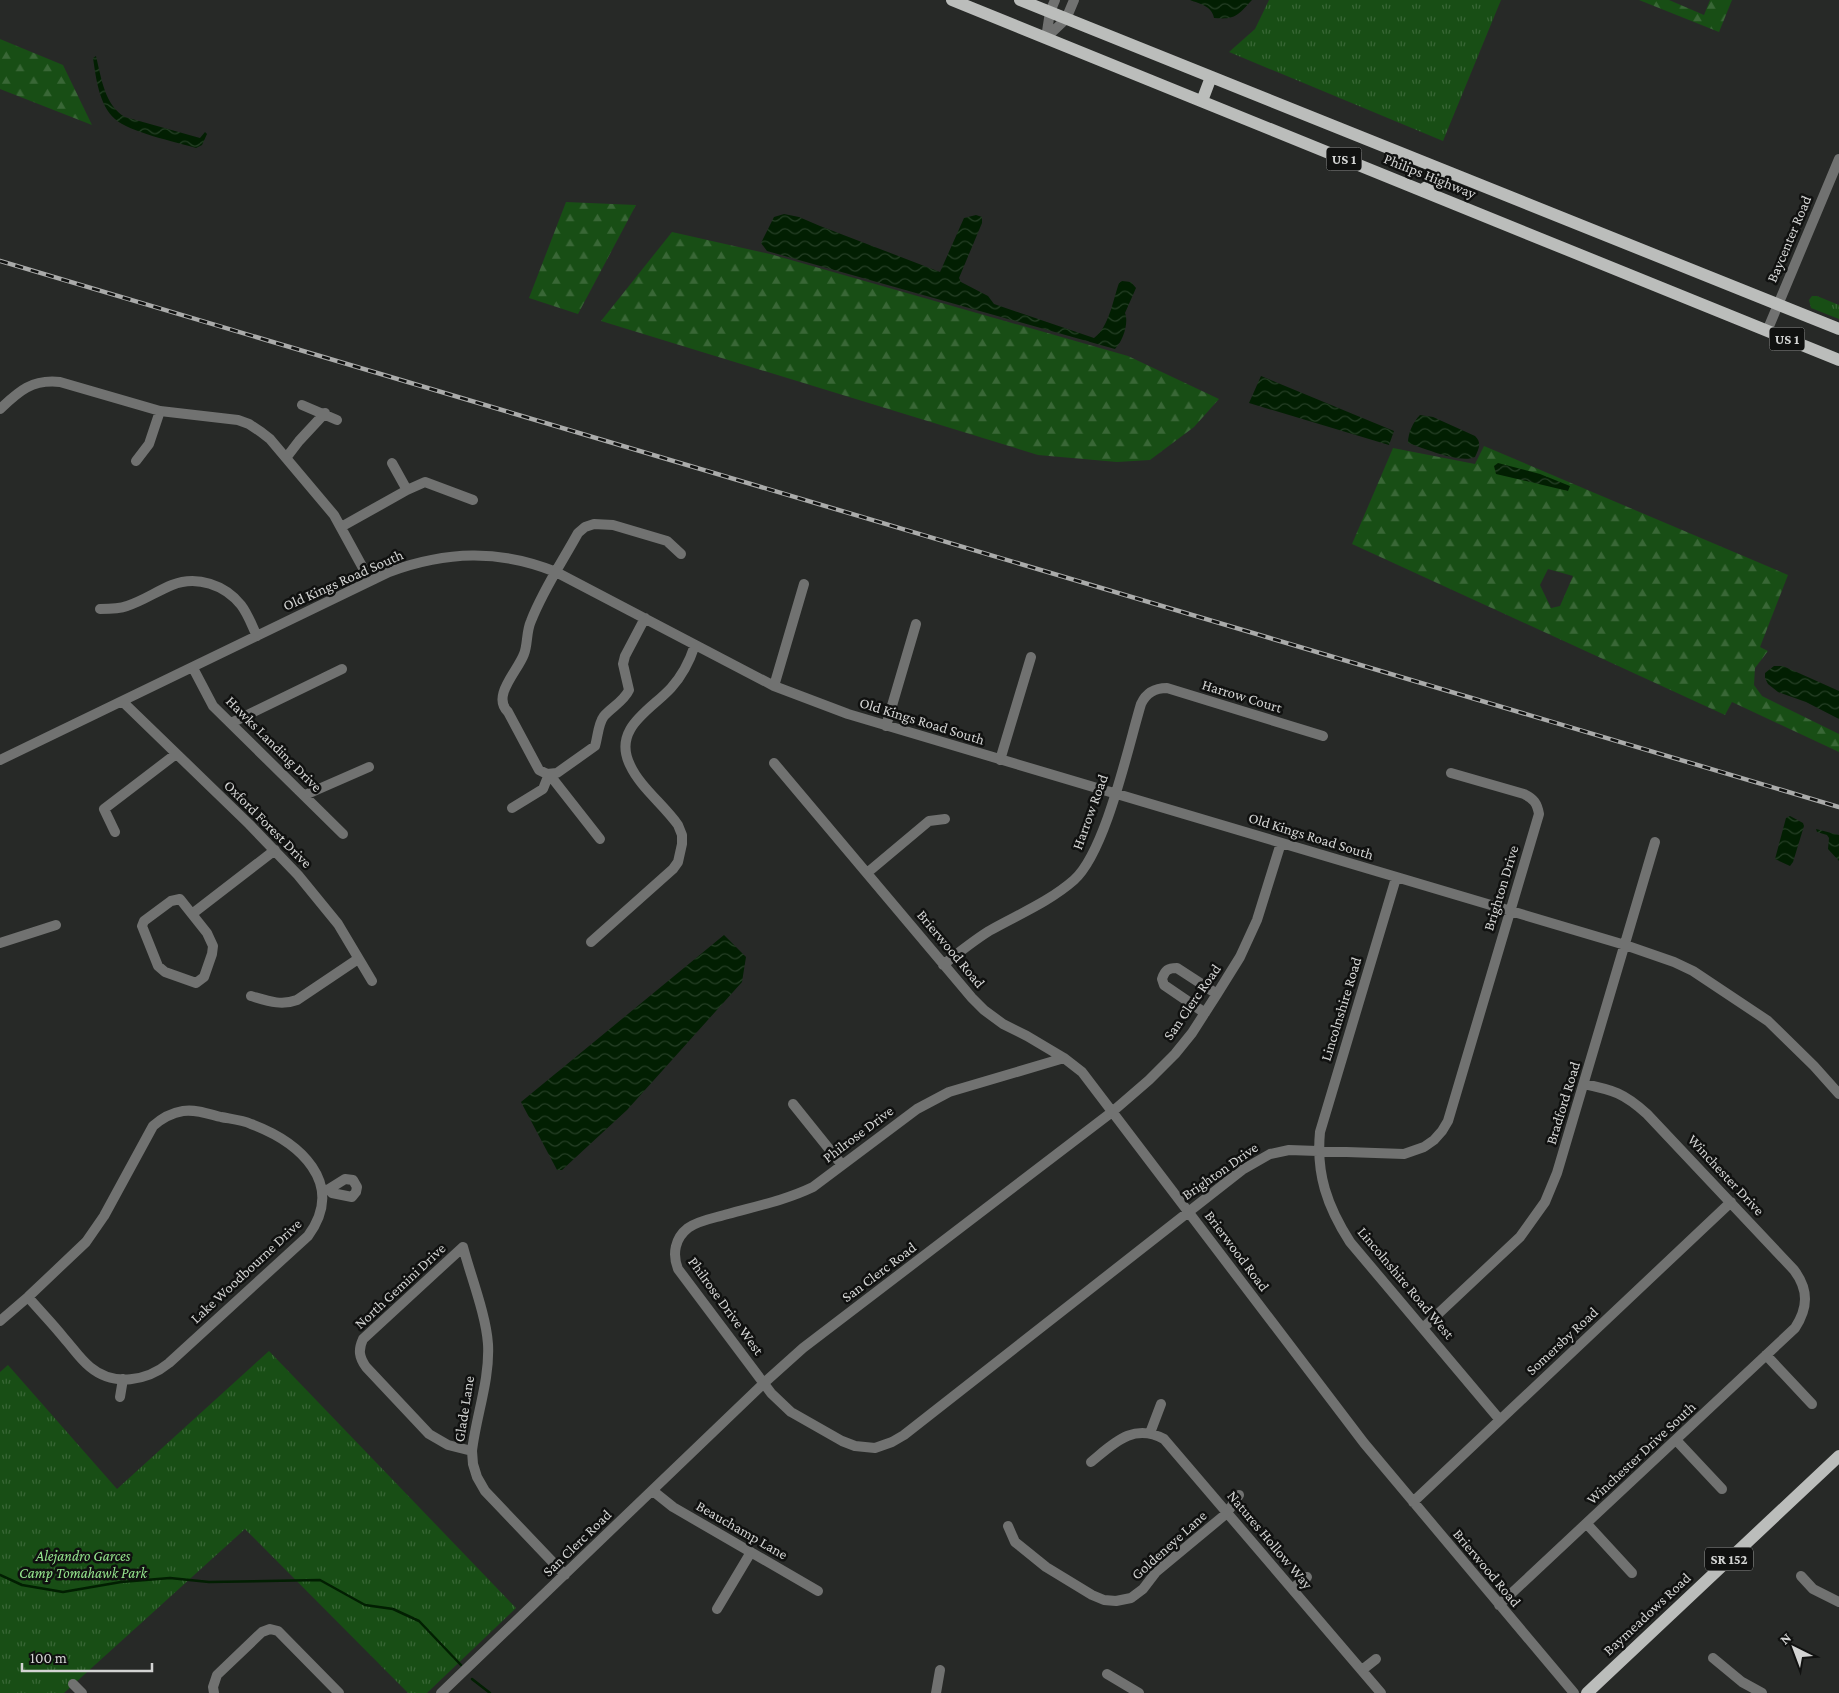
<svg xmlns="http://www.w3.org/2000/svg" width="1839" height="1693" font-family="'Crimson Pro',serif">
<defs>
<pattern id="grass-tufts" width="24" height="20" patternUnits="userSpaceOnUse" patternTransform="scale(1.25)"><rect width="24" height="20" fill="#184e15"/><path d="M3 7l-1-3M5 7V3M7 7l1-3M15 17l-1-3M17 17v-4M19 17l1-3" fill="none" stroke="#396736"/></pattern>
<pattern id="forest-firs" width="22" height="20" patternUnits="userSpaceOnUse" patternTransform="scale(1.25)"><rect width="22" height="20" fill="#184e15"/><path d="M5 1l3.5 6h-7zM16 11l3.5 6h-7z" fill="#396736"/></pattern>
<pattern id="water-waves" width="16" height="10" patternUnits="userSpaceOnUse" patternTransform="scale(1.25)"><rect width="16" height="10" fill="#021f02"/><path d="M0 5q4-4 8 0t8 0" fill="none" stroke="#263f26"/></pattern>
</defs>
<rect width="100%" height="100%" fill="#272927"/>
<path fill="url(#grass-tufts)" d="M1269 0H1501L1443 141 1229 52 1255 29Z
M1812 296H1817L1839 305V319L1811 308 1809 300Z
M269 1351 516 1608 427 1693H408L245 1529 64 1693H0V1372L8 1365 117 1489Z"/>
<path fill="url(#forest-firs)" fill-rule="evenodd" d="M1639 0H1669L1704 15 1710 0H1732L1719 32Z
M0 39 63 65 92 125 0 89Z
M566 202 636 205 578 314 529 298Z
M672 232 770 254 1128 356 1219 399 1194 427 1150 460 1117 462 1038 455 601 321Z
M1484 446 1788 575 1760 647 1768 651 1755 668 1754 685 1762 696 1839 734V752L1732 702 1725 715 1352 544 1393 448 1475 464ZM1548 569 1573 576 1560 606 1551 608 1540 585Z"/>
<path fill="url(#water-waves)" d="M1190 0H1252C1238 15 1236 20 1214 18 1212 6 1200 4 1190 0Z
M96 56C101 77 105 106 125 117L200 138 205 132 207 134 202 145 196 148C176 142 129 132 115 119 99 105 96 78 93 58Z
M784 214 799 217 820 226 940 272 964 218 976 215 982 217V223L959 278 961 282 988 296 994 304 1094 338C1109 327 1113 300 1119 283L1122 281 1131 282 1136 288 1125 313C1129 323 1123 341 1115 349L767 251 761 243 774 217Z
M1261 376 1394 431 1389 445 1249 403Z
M1420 415 1433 417 1475 436C1482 443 1479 448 1475 457 1461 464 1423 448 1408 443 1408 433 1413 422 1420 415Z
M1498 463 1540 474 1570 486 1568 491 1496 474 1494 466Z
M1774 666H1783L1839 691V719L1806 702 1778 692 1768 684 1765 678V673Z
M1790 816 1803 823 1804 826 1793 862 1790 866 1775 859 1786 818Z
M1816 829 1839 835V861L1828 849 1829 838 1827 835 1817 832Z
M724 935 746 957 742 982 627 1110 562 1170H557L521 1102Z"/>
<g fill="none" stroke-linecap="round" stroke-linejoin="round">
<path stroke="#021f02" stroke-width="2.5" d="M0 1575 22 1585 63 1592 121 1582 170 1578 209 1582 320 1580 365 1605 393 1609 419 1621 461 1665
M472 1679 490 1693"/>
<path stroke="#717271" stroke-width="10" d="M1046 38 1066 19 1074 0
M1046 38 1050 12 1055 0
M1767 331 1839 159
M302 405 337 420
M0 409C19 391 32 379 60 382L160 411 238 420 249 424 261 432 270 439 334 515 363 568 368 582
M286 458 299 441 325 413
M136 461 149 444 160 411
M392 463 407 490
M341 527 407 490 425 482 473 500
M100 609C109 609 119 609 127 606 143 601 157 591 172 585 197 575 225 585 241 605 248 614 252 626 257 636
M645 618 625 656 623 664 629 690C624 701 612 707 604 716 598 724 598 736 595 746L557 773 547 774 539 770 508 712C491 696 518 671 524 654 528 644 526 632 531 621 543 590 562 562 578 533L585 527 594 524 613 525 667 541 681 554
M193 668 213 706 343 834
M774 686 804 584
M123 702 249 824 298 875 338 924 372 981
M231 723 342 669
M886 726 916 624
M0 760 389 572C446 551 499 549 556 572L774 686 848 714 1625 945 1674 962 1693 971 1768 1021 1814 1066 1839 1094
M1000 760 1031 657
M774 763 972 998 984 1010 1003 1024 1027 1036 1064 1058 1082 1072 1364 1443 1574 1693
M549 774 600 839
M305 795 369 767
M512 808 543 789 549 774
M115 832 104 809 176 754
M867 873 929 821 945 819
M1396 878 1320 1132C1316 1174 1327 1206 1350 1242L1500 1420
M180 899 207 933 213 946 212 954 204 977 196 983 165 972 158 966 142 926 144 921 171 901Z
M192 914 275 850
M591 942 673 869 678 862 682 844V835L678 825C664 805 640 787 630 765 612 728 651 710 671 688 682 676 690 660 695 645
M0 943 56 925
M943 965C958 953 973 941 989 931 1017 915 1049 902 1074 880 1106 851 1128 747 1141 704 1146 693 1155 688 1167 688L1323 736
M251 996C268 1001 281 1006 297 1000L358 959
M1205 1013 1164 985 1162 979C1165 970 1168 968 1177 968L1217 994
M1064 1058 949 1092 917 1109 813 1187C786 1200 757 1206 728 1214 715 1218 699 1220 688 1228 675 1238 672 1254 678 1269L771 1393 791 1412 842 1441 855 1446 875 1448 892 1442 904 1435 1242 1170 1270 1154 1289 1150 1404 1154 1424 1147 1434 1140 1442 1131 1448 1121 1539 814C1537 803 1534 799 1524 794L1451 773
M793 1104 842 1165
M322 1191 329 1189 332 1193 352 1197 356 1192 357 1187 353 1180 345 1179 329 1189
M0 1321 28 1297 86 1242 104 1216 153 1126C162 1118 171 1113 183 1111 196 1109 209 1114 221 1117 231 1119 242 1120 251 1124 299 1142 347 1183 308 1236L169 1363C147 1381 114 1387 90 1367 80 1359 73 1348 64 1338 53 1324 40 1311 28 1297
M1423 1328 1520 1237 1545 1202 1557 1173 1655 842
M1766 1355 1812 1404
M120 1397 123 1379
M1150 1433 1161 1404
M1676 1440 1722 1489
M472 1451 448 1445 429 1434 366 1367C359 1357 358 1350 363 1339L463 1247C471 1277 486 1315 488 1344 490 1380 476 1416 472 1451L473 1464 477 1477 485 1491 565 1575
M1091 1462C1113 1444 1133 1422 1164 1439L1381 1693
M653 1491 673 1507 818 1591
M1413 1502 1731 1202
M1587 1524 1632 1573
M1008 1526 1015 1542 1046 1567 1092 1595 1104 1600 1116 1601 1131 1598 1143 1589 1156 1572 1227 1513 1239 1495
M1801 1576 1813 1589 1839 1602
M1292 1589 1307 1577
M1499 1605 1795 1328C1808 1308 1809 1290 1794 1270L1647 1114C1624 1093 1613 1090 1584 1084
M717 1609 751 1552
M1713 1658 1742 1682 1762 1693
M1362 1670 1376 1659
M1107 1674 1139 1693
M73 1684 82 1693
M214 1693 213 1687 217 1675 262 1632 270 1629 278 1631 339 1693
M441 1693 764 1383 803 1348 1112 1112 1149 1080 1175 1054 1192 1033 1217 994 1240 957 1257 920 1281 843
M936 1693 940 1670"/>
<path stroke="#bbbdbb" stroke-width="12" d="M952 0 1839 360
M1020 0 1839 329
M1202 101 1211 77
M1422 190 1448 173
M1587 1693 1839 1456"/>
<g stroke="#aaabaa" stroke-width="4.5">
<path id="rail" d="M0 261 1839 807"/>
</g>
<use href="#rail" stroke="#101110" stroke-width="2.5" stroke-dasharray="8" stroke-linecap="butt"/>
</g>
<g text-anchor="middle" stroke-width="5" stroke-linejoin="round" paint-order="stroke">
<g fill="#101110" stroke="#989a98" stroke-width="1">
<rect x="1326.5" y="147.5" width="35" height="23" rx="4"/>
<rect x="1769.5" y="327.5" width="35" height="23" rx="4"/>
<rect x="1705" y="1547.5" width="48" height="23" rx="4"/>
</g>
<g font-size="14" font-weight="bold" fill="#d3d4d3">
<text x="1344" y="164">US 1</text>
<text x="1787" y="344">US 1</text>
<text x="1729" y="1564">SR 152</text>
</g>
<g font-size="15" fill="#d3d4d3" stroke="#101110">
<text transform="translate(1430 176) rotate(22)" y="5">Philips Highway</text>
<text transform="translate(1789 239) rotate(-67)" y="5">Baycenter Road</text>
<text transform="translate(343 580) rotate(-24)" y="5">Old Kings Road South</text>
<text transform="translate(1242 696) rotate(17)" y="5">Harrow Court</text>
<text transform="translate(922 721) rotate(17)" y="5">Old Kings Road South</text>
<text transform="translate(274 744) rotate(45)" y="5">Hawks Landing Drive</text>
<text transform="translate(1090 812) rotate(-70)" y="5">Harrow Road</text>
<text transform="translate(268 824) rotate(45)" y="5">Oxford Forest Drive</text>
<text transform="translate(1311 836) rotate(17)" y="5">Old Kings Road South</text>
<text transform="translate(1501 888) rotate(-73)" y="5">Brighton Drive</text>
<text transform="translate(951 949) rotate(50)" y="5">Brierwood Road</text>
<text transform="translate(1192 1002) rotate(-55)" y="5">San Clerc Road</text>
<text transform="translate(1341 1009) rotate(-73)" y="5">Lincolnshire Road</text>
<text transform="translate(1563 1103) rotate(-73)" y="5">Bradford Road</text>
<text transform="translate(858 1134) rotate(-37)" y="5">Philrose Drive</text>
<text transform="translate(1220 1171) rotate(-35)" y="5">Brighton Drive</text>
<text transform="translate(1726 1175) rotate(47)" y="5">Winchester Drive</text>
<text transform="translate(1237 1251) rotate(53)" y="5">Brierwood Road</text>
<text transform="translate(246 1271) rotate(-43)" y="5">Lake Woodbourne Drive</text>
<text transform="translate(879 1272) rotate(-37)" y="5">San Clerc Road</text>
<text transform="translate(1406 1283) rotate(50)" y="5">Lincolnshire Road West</text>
<text transform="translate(400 1286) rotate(-43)" y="5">North Gemini Drive</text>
<text transform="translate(726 1306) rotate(54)" y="5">Philrose Drive West</text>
<text transform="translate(1562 1341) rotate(-43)" y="5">Somersby Road</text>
<text transform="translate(464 1409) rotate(-81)" y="5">Glade Lane</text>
<text transform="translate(1641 1453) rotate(-43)" y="5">Winchester Drive South</text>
<text transform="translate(742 1530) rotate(30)" y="5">Beauchamp Lane</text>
<text transform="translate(1270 1540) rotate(50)" y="5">Natures Hollow Way</text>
<text transform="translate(577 1543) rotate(-44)" y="5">San Clerc Road</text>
<text transform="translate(1169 1545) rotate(-42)" y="5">Goldeneye Lane</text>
<text transform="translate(1487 1568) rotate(50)" y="5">Brierwood Road</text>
<text transform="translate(1647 1614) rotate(-43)" y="5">Baymeadows Road</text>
</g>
<g font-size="15" font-style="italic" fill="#94e48d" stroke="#101110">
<text x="83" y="1561">Alejandro Garces<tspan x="83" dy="17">Camp Tomahawk Park</tspan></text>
</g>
</g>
<g transform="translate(1794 1648) rotate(318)" stroke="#101110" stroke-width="4" paint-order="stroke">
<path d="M0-4L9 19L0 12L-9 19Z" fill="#d3d4d3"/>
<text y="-8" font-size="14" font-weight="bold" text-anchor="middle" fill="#d3d4d3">N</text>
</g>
<path d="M22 1663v8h130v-8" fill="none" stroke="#d3d4d3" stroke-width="2.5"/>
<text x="30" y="1663" font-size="15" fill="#d3d4d3" stroke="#101110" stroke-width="4" paint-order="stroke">100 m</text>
</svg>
